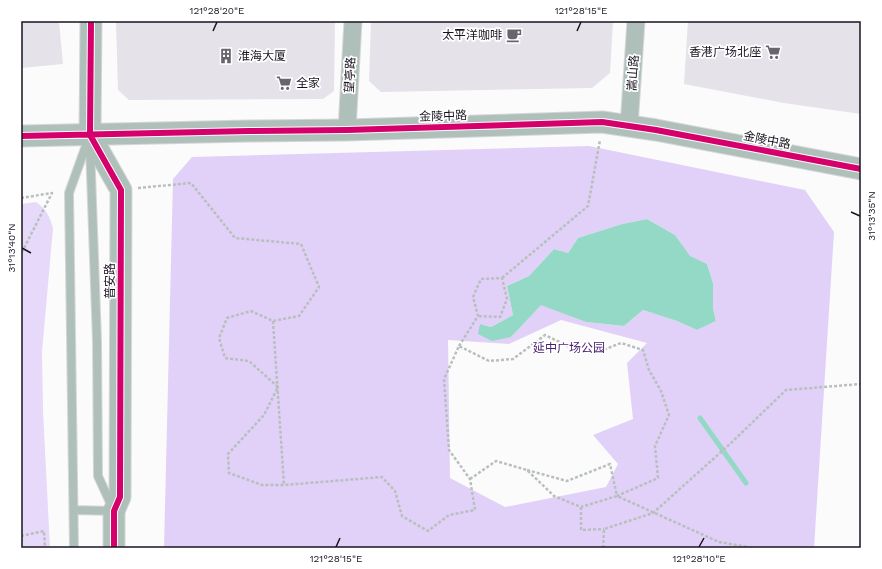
<svg xmlns="http://www.w3.org/2000/svg" width="882" height="569" font-family="'Work Sans','Noto Sans SC',sans-serif">
<rect width="100%" height="100%" fill="#fbfbfb"/>
<path fill="#e6d9fa" d="M36 202C47 210 49 215 53 228L42 352 43 411 50 548H21V204Z"/>
<path fill="#e1d1f8" fill-rule="evenodd" d="M589 146 805 190 834 232 814 548H164L173 179 192 157ZM647 219 675 235 690 257 707 264 713 283V308L716 321 697 330 677 321 643 310 624 326 586 322 541 304 511 337 480 324 491 327 513 315 507 286 529 276 554 249 568 253 578 238 622 224ZM561 320 647 343 627 363 633 419 593 435 618 464 606 487 505 507 450 478 448 340 509 344Z"/>
<path fill="#94d9c6" d="M647 219 675 235 690 256 707 264 713 283V308L716 321 697 330 677 321 643 310 624 326 586 322 541 305 511 337 492 341 478 334 480 324 491 327 513 315 507 286 529 276 554 249 568 253 578 238 622 224Z"/>
<g fill="none" stroke-linecap="round" stroke-linejoin="round">
<path stroke="#94d9c6" stroke-width="5" d="M700 418 746 483"/>
</g>
<path fill="#e5e2e9" d="M21 21H59L63 64 21 68Z
M116 21H335L334 91 323 99 129 100 118 90Z
M371 21H613L610 73 592 88 381 92 369 81Z
M688 21H861V114L784 103 684 84Z"/>
<g fill="none" stroke-linecap="round" stroke-linejoin="round">
<g stroke="#d7d6d8" stroke-width="10">
<path id="service" d="M74 510 114 511 98 476 97 341 90 146
M74 548 69 193 88 140"/>
</g>
<g stroke="#d7d6d8" stroke-width="19">
<path id="minor" d="M629 126 636 21
M347 130 353 21"/>
</g>
<g stroke="#d7d6d8" stroke-width="23">
<path id="tertiary" d="M91 21 90 135 121 190 120 497 114 511V548
M21 136 249 131 347 130 602 122 656 130 861 169"/>
</g>
<path stroke="#b8c0be" stroke-width="2.5" stroke-dasharray="3 2" stroke-linecap="butt" d="M138 188 191 183 235 238 301 244 319 287 299 316 273 321 251 311 227 318 219 338 225 358 249 361 278 387 264 415 228 454 229 473 262 485H284L382 477 395 491 402 516 428 531 449 515 475 510 470 479 449 450 444 379 459 346 489 361 513 359 545 335 576 350 598 352 621 343 643 350 649 370 661 391 669 415 655 446 658 478 617 496 610 464 567 481 527 470
M21 198 52 193 21 254
M502 278 588 206 600 140
M273 321 284 485
M459 346 478 316 473 297 481 279 502 278 507 299 500 317 478 316
M470 479 496 461 527 470 554 496 581 507 617 496 719 542 753 548
M581 507V530L604 529
M21 536 44 531 45 548
M603 548 604 529 653 513 731 443 786 390 861 384"/>
<use href="#service" stroke="#afc0ba" stroke-width="8"/>
<use href="#minor" stroke="#afc0ba" stroke-width="17"/>
<use href="#tertiary" stroke="#afc0ba" stroke-width="21"/>
<g stroke="#fff" stroke-width="8">
<path id="cycleway" d="M91 21 90 135 121 190 120 497 114 511V548
M21 136 249 131 347 130 602 122 656 130 861 169"/>
</g>
<use href="#cycleway" stroke="#d6006c" stroke-width="6"/>
</g>
<path fill="none" stroke="#191420" stroke-width="1.5" d="M213 31 217 22M577 31 581 22M851 212 860 216M22 248 31 253M336 547 340 538M699 547 704 538"/>
<defs>
<g id="cafe-bare" transform="scale(1.2)"><path d="M-5.5-4.5H6V0H3Q3 3.5 0 3.5H-2.5Q-5.5 3.5-5.5 0ZM3-3.2v2h1.7v-2ZM-6 4.5H4V6H-6Z" fill="#68656d" stroke="#fff" stroke-width="2.5" paint-order="stroke"/></g>
<g id="supermarket-bare" transform="scale(1.2)"><path d="M-6-5.5h2.5l.6 2H6L4.5 2H-2.5L-4.4-4H-6ZM-1.5 3.2a1.3 1.3 0 1 0 .1 0ZM3 3.2a1.3 1.3 0 1 0 .1 0Z" fill="#68656d" stroke="#fff" stroke-width="2.5" paint-order="stroke"/></g>
<g id="building-bare" transform="scale(1.2)"><path d="M-4-6H4V6H1V3H-1V6H-4ZM-2.5-4.3h1.7v1.8h-1.7ZM.8-4.3h1.7v1.8H.8ZM-2.5-1h1.7V.8h-1.7ZM.8-1h1.7V.8H.8Z" fill="#68656d" stroke="#fff" stroke-width="2.5" paint-order="stroke"/></g>
</defs>
<g fill-rule="evenodd">
<use href="#cafe-bare" x="514" y="35"/>
<use href="#supermarket-bare" x="773" y="52"/>
<use href="#building-bare" x="226" y="56"/>
<use href="#supermarket-bare" x="284" y="83"/>
</g>
<g text-anchor="middle" stroke-width="3.5" stroke-linejoin="round" paint-order="stroke">
<g font-size="12" fill="#191420" stroke="#fff" text-anchor="end">
<text x="502" y="39">太平洋咖啡</text>
<text x="761" y="56">香港广场北座</text>
<text x="238" y="60" text-anchor="start">淮海大厦</text>
<text x="296" y="87" text-anchor="start">全家</text>
</g>
<g font-size="12" fill="#191420" stroke="#fff">
<text transform="translate(633 73) rotate(-86)" y="4">嵩山路</text>
<text transform="translate(350 75) rotate(-87)" y="4">望亭路</text>
<text transform="translate(443 116) rotate(-2)" y="4">金陵中路</text>
<text transform="translate(767 140) rotate(11)" y="4">金陵中路</text>
<text transform="translate(110 281) rotate(-90)" y="4">普安路</text>
</g>
<g font-size="12" fill="#4b2374" stroke="#fff">
<text x="569" y="352">延中广场公园</text>
</g>
</g>
<rect width="882" height="569" fill="none" stroke="#ffffff" stroke-width="44"/>
<rect x="22" y="22" width="838" height="525" fill="none" stroke="#191420" stroke-width="1.5"/>
<g font-size="10" text-anchor="middle" fill="#191420">
<text x="217" y="14">121°28'20"E</text>
<text x="581" y="14">121°28'15"E</text>
<text transform="translate(871 216) rotate(-90)" y="4">31°13'35"N</text>
<text transform="translate(11 248) rotate(-90)" y="4">31°13'40"N</text>
<text x="336" y="562">121°28'15"E</text>
<text x="699" y="562">121°28'10"E</text>
</g>
</svg>
